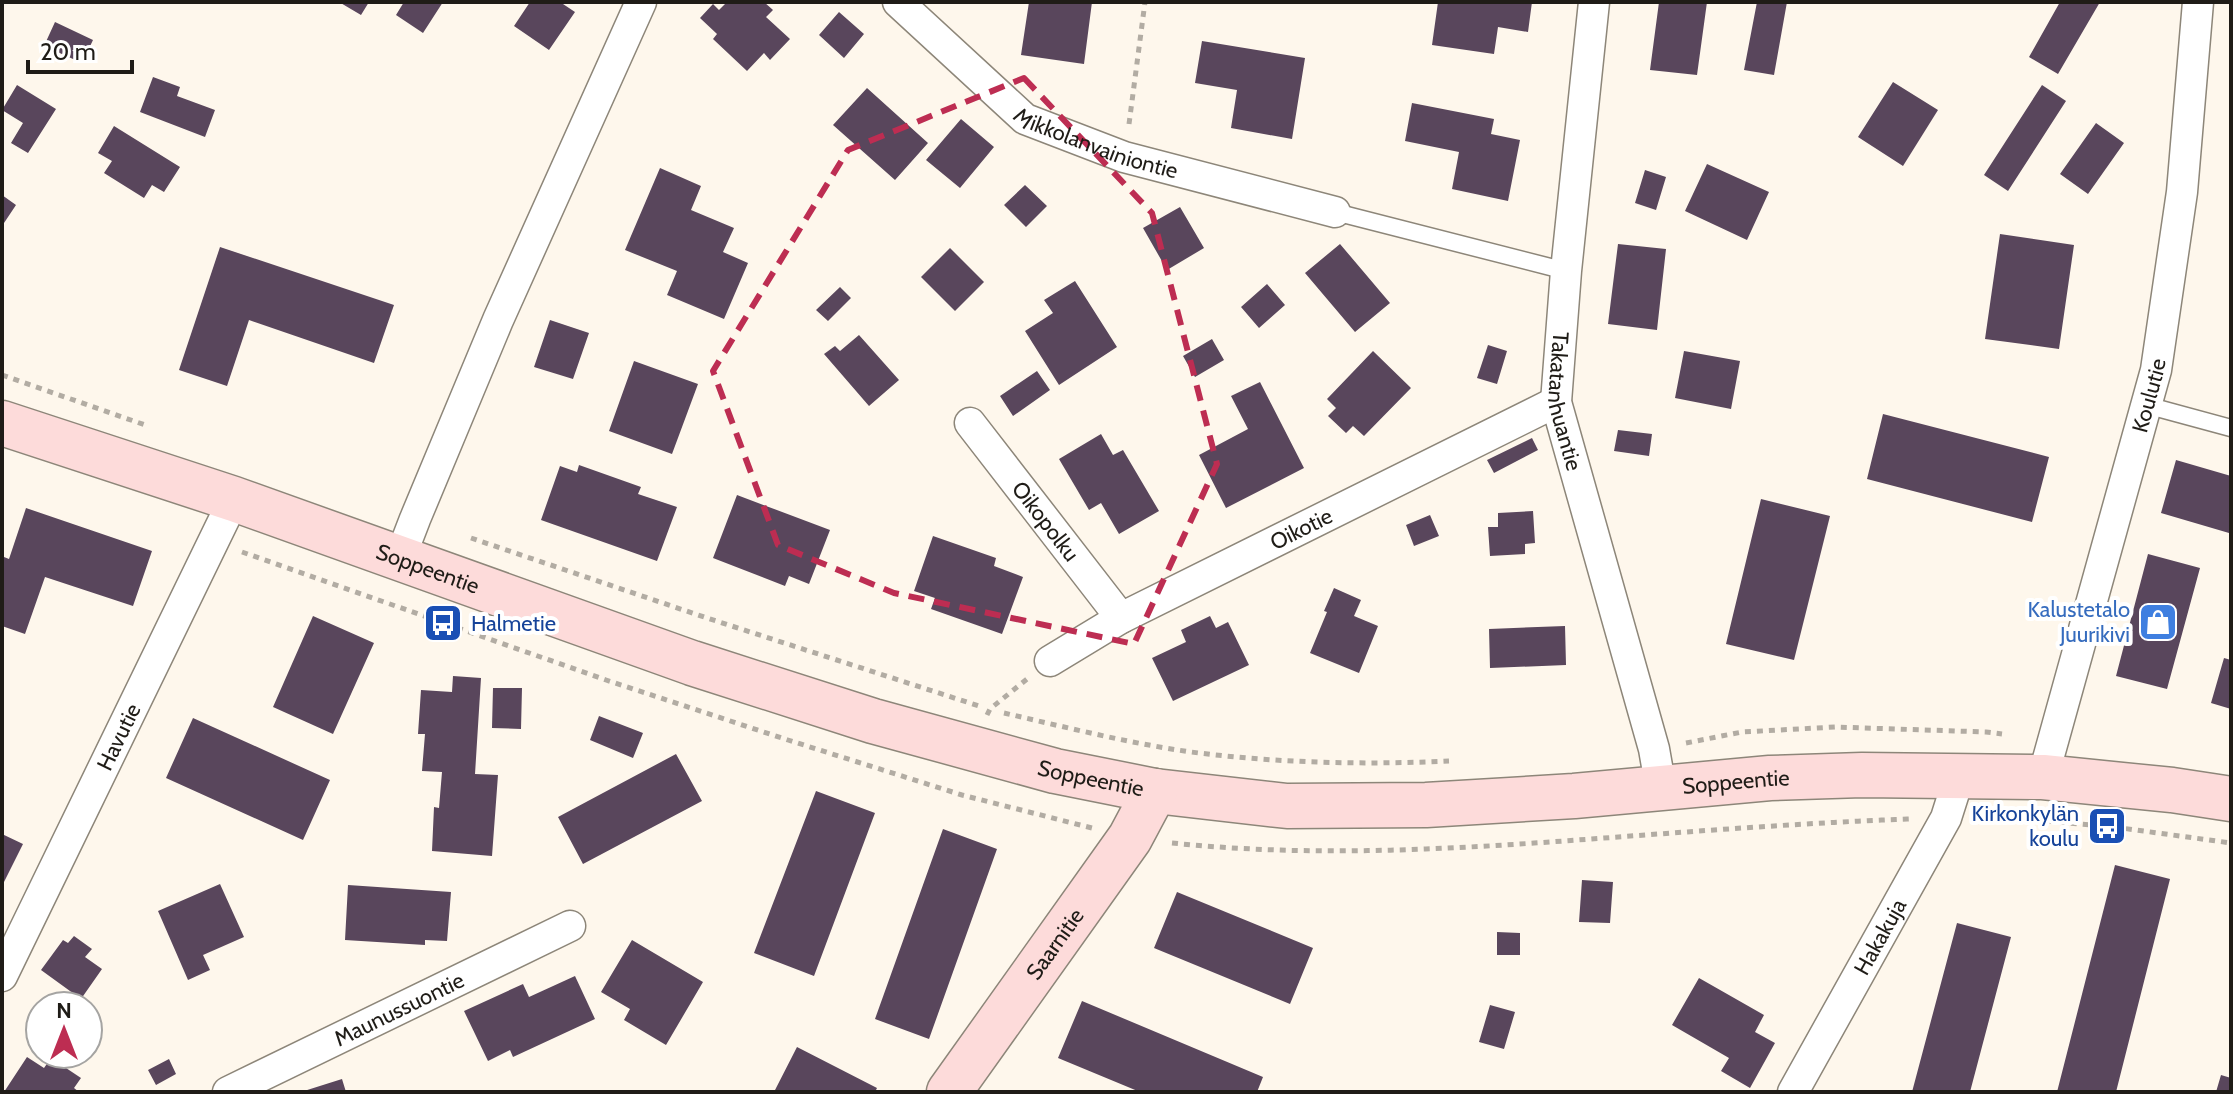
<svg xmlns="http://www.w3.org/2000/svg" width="2233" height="1094" font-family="Cabin,sans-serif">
<rect width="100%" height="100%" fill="#fef7ec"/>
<path fill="#59465c" d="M339 2H369L361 15Z
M404 2H443L423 33 396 15Z
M530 2H560L575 12 549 50 514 26Z
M727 2H754L756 4 764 2 773 10 766 17 790 39 770 60 764 53 747 71 713 39 717 34 700 18 713 4 719 10Z
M1029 2H1092L1084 64 1021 55Z
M1438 2H1532L1528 32 1498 27 1494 54 1432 45Z
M1659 2H1707L1697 75 1650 70Z
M1757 2H1787L1774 75 1744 70Z
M2060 2H2100L2058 74 2029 57Z
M839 12 864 34 844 58 819 35Z
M55 22 93 40 82 63 44 46Z
M1202 41 1305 58 1292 139 1231 128 1237 90 1195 83Z
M153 77 180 87 177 96 215 110 205 137 140 112Z
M1893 82 1938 110 1903 166 1858 137Z
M17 85 56 109 28 153 11 143 23 123 2 110Z
M2042 85 2066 101 2008 191 1984 175Z
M867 88 928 143 895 180 833 125Z
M1412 103 1494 119 1491 134 1520 140 1508 201 1452 189 1459 152 1405 141Z
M961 119 994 147 960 188 926 160Z
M2096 123 2124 143 2088 194 2060 174Z
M114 126 180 167 164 192 152 185 144 198 104 173 112 161 98 153Z
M1707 164 1769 192 1747 240 1685 211Z
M660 168 701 186 691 210 734 228 723 252 748 263 724 319 667 295 677 271 625 250Z
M1645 170 1666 177 1656 210 1635 203Z
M1025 185 1047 206 1026 227 1004 205Z
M2 195 16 205 2 226Z
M1180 207 1204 248 1167 270 1143 228Z
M2000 234 2074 245 2059 349 1985 339Z
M1340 244 1390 303 1355 332 1305 273Z
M1618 244 1666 249 1657 330 1608 324Z
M220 247 394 305 374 363 249 320 227 386 179 370Z
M950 248 984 282 955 311 921 277Z
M1075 281 1117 347 1059 385 1025 331 1053 313 1044 300Z
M1267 284 1285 305 1259 328 1241 307Z
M840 287 851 298 828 321 816 310Z
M550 320 589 333 573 379 534 367Z
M859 335 899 380 869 406 824 354 835 346 840 351Z
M1212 339 1224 360 1195 377 1183 356Z
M1488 345 1507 351 1497 384 1477 378Z
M1373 351 1411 388 1364 436 1353 426 1346 433 1328 416 1336 408 1327 399Z
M1684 351 1740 361 1731 409 1675 398Z
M634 361 698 384 672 454 609 431Z
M1037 371 1050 390 1013 416 1000 396Z
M1260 382 1304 468 1226 508 1199 455 1248 429 1231 396Z
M1883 414 2049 457 2032 522 1867 479Z
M1618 430 1652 434 1649 456 1614 451Z
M1101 434 1113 455 1123 450 1159 511 1119 534 1101 503 1089 510 1059 459Z
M1532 438 1538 450 1494 473 1487 460Z
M2176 460 2231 476V525L2229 533 2161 513Z
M579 465 641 487 638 494 677 507 657 561 541 520 560 466 577 472Z
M737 495 830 530 809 584 789 576 785 586 713 558Z
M1761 499 1830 516 1794 660 1726 644Z
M26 508 152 551 133 606 45 577 25 634 2 626V562L4 557 9 559Z
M1533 511 1535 543 1525 544V554L1490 556 1488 527H1498V513Z
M1430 515 1439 536 1414 546 1406 525Z
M933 536 996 558 994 566 1023 577 1002 634 931 609 935 598 914 591Z
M2148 554 2200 568 2167 689 2116 676Z
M1334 588 1361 600 1354 616 1378 626 1359 673 1310 653 1327 612 1324 611Z
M313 616 374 643 333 734 273 707Z
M1210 616 1216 628 1228 622 1249 665 1173 701 1152 658 1186 642 1181 630Z
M1565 626 1566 665 1490 668 1489 629Z
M2224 658 2231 660V709L2211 703Z
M453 676 481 678 475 774 498 775 492 856 432 851 434 807 439 808 442 772 422 771 425 734H418L421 690 452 692Z
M493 688H522L521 729 492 728Z
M599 716 643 733 633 758 590 740Z
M193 718 330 780 303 840 166 778Z
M676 754 702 801 583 864 558 817Z
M816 791 875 813 814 976 754 953Z
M943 829 997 849 929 1039 875 1019Z
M2 834 23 844 2 886Z
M2115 865 2170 879 2116 1092H2057Z
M1582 880 1613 882 1610 923 1579 922Z
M220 884 244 937 203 955 210 970 188 980 158 911Z
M348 885 451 892 447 941 425 940V945L345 940Z
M1177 892 1313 948 1290 1004 1154 948Z
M1957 923 2011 937 1970 1092H1912Z
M1497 932 1520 933V955H1497Z
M74 936 92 949 85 957 102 969 81 999 41 970 63 940 68 943Z
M632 940 703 982 666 1045 624 1020 630 1009 601 992Z
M575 976 595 1019 513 1057 510 1050 488 1061 464 1011 523 984 529 997Z
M1699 978 1764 1015 1755 1032 1775 1043 1750 1088 1721 1071 1729 1058 1672 1025Z
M1082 1001 1263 1077 1257 1092H1140L1058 1058Z
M1490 1005 1515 1012 1504 1049 1479 1042Z
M797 1047 877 1088 875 1092H774Z
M27 1057 44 1068 51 1058 81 1078 74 1088 79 1092H4Z
M169 1059 176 1074 156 1085 148 1070Z
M2221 1075 2231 1078V1092H2216Z
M342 1079 346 1092H304V1091Z"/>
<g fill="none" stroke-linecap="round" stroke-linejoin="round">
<g stroke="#8d8679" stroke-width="19">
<path id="lane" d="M1335 212 1566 271
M2146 405 2231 428"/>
</g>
<g stroke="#8d8679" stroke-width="33">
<g id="street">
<path id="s1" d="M898 2 1025 119 1124 157 1335 212"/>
<path id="s2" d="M1594 2 1566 271 1556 402 1654 749 1661 789"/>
<path id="s3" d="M970 423 1121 618"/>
<path d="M400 558 415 519 498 320 641 2"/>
<path id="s4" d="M1050 661 1121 618 1556 402"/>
<path id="s5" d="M2043 777 2156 370 2182 192 2198 2"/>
<path id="s6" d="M2 976 234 499"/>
<path id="s7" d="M228 1092 570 926"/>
<path id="s8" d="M1793 1092 1946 818 1959 777"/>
</g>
</g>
<g stroke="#8d8679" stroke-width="47">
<g id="secondary">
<path id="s9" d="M2 423 234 499 692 663 873 721 1055 771 1155 791 1287 806 1426 805 1574 796 1770 778 1862 775 2043 777 2172 790 2231 799"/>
<path id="s10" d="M949 1092 1130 838 1155 791"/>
</g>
</g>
<path stroke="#b2aca3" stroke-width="5" stroke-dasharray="6 6" stroke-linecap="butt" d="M1129 124 1145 2
M2 375 148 426
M471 538 707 618 979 706
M242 552 606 680 788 740 962 795 1092 828
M1004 713C1065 727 1128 743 1191 752 1276 763 1363 765 1449 761
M987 715 990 709 1027 679
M1686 743 1742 732 1835 727 1986 732 2002 734
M2023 819 2092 825
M2114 827 2231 843
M1172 843C1307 857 1442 850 1577 840 1687 832 1798 823 1909 819"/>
<use href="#lane" stroke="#fff" stroke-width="16"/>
<use href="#street" stroke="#fff" stroke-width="30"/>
<use href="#secondary" stroke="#fddbda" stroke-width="44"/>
</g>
<path fill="none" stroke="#bd2d52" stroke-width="6" stroke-dasharray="16 10" stroke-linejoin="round" d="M1024 78 1152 213 1217 464 1134 644 894 593 778 545 713 371 848 150Z"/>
<defs>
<g id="shop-square" transform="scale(2)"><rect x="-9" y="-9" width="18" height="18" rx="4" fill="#3f7fe0" stroke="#fff"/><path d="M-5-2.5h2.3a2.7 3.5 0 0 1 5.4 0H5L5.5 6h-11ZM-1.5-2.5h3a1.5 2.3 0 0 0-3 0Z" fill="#fff"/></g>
<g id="bus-square" transform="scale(2)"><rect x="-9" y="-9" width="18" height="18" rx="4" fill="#1a4fb4" stroke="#fff"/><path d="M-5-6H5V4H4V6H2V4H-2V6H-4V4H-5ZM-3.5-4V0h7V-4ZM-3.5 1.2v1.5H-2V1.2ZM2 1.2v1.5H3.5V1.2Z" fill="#fff"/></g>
</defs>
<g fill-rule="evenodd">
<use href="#shop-square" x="2158" y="622"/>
<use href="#bus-square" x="443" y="623"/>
<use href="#bus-square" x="2107" y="826"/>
</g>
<g text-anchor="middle" stroke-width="8" stroke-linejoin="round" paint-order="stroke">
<g font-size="22" fill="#1f1c17" stroke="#fff">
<text dy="8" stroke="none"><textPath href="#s1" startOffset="248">Mikkolanvainiontie</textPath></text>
<text dy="8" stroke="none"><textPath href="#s5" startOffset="396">Koulutie</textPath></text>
<text dy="8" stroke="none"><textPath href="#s2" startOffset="402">Takatanhuantie</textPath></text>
<text dy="8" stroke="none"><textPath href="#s3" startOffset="124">Oikopolku</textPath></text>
<text dy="8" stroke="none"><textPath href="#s4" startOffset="284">Oikotie</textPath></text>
<text dy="8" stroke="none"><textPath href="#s9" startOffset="450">Soppeentie</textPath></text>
<text dy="8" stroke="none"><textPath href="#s6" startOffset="266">Havutie</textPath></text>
<text dy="8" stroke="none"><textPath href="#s9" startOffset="1146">Soppeentie</textPath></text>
<text dy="8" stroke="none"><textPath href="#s9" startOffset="1794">Soppeentie</textPath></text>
<text dy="8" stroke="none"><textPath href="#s8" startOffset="178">Hakakuja</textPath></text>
<text dy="8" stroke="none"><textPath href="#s10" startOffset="182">Saarnitie</textPath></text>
<text dy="8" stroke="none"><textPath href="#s7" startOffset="190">Maunussuontie</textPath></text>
</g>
<g font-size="22" fill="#366cbe" stroke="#fff" text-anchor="end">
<text x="2130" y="617">Kalustetalo<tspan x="2130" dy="25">Juurikivi</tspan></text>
</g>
<g font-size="22" fill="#164399" stroke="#fff" text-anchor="start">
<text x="471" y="631">Halmetie</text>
<text x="2079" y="821" text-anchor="end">Kirkonkylän<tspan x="2079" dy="25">koulu</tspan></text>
</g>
</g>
<rect width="2233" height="1094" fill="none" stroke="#1f1c17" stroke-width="8"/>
<g transform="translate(64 1030)"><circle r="38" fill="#ffffff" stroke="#a5a4a2" stroke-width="2"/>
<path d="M0-6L14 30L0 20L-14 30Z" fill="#bd2d52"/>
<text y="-12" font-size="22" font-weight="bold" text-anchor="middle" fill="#1f1c17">N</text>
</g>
<path d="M28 60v12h104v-12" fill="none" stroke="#1f1c17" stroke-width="4"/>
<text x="40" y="60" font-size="24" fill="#1f1c17" stroke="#ffffff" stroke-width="6" paint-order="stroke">20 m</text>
</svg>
